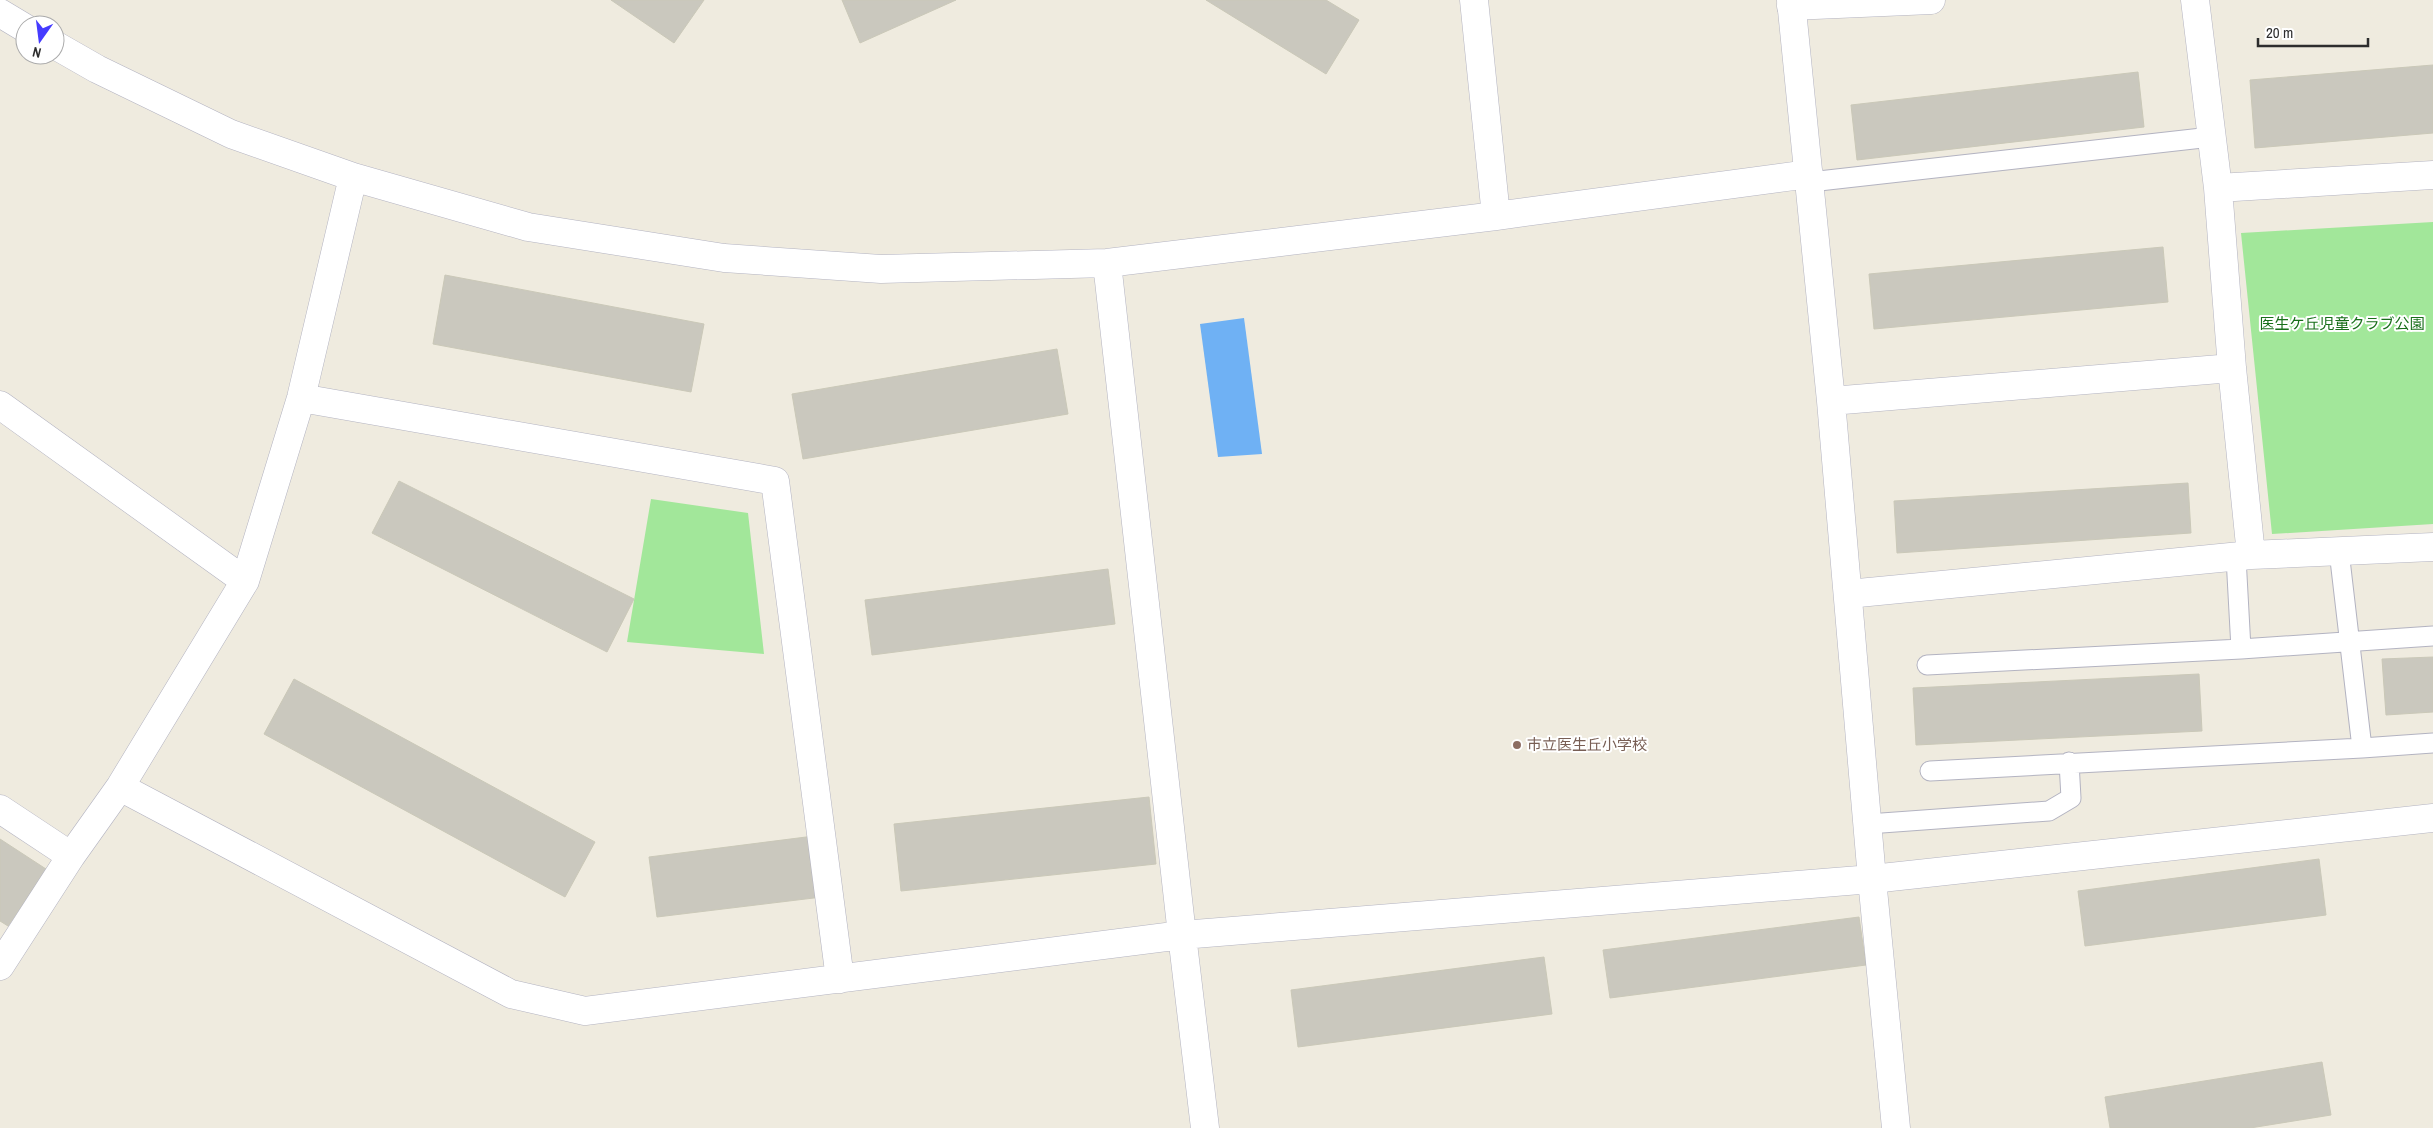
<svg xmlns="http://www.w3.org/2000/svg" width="2433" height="1128" font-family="'Archivo Narrow','Noto Sans JP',sans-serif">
<rect width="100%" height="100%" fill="#efebdf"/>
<path fill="#a2e79a" d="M2433 222V524L2272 534 2241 233Z
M651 499 748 513 764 654 627 642Z"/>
<path fill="#6fb1f4" d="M1244 318 1262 454 1218 457 1200 324Z"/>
<path fill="#cac8be" stroke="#cac8b8" d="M611 0H704L674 43Z
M842 0H956L860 43Z
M1206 0H1326L1359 20 1326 74Z
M2433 65V133L2255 148 2250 80Z
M2138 72 2144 127 1857 160 1851 105Z
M2163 247 2168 302 1874 329 1869 274Z
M445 275 704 324 691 392 433 344Z
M1057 349 1068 414 803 459 792 394Z
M399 481 634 599 607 652 372 533Z
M2188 483 2191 533 1897 553 1894 501Z
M1108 569 1115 624 872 655 865 600Z
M2433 657V712L2386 715 2382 659Z
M2199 674 2202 731 1916 745 1913 688Z
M294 679 595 842 565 897 264 734Z
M1149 797 1156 864 901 891 894 824Z
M814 836 822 897 657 917 649 857Z
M0 839 46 869 8 926 0 921Z
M2319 859 2326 915 2085 946 2078 891Z
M1859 917 1866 965 1610 998 1603 950Z
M1544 957 1552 1014 1298 1047 1291 990Z
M2322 1062 2331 1115 2250 1128H2110L2105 1097Z"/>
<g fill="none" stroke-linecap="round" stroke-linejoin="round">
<g stroke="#b3b3c1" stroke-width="21">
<path id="service" d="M1810 182 2211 137
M2339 551 2362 748 2433 743
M2241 649 2433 636
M1927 665 2241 649 2236 557
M1930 771 2362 748
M1868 824 2049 811 2071 798 2069 762"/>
</g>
<g stroke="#b3b3c1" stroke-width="29">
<path id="minor" d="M1474 0 1496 216
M1791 0 1831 401 1872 879 1896 1128
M2195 0 2218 188 2232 368 2251 555 2433 547
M0 13 25 28
M55 45 97 69 231 134 353 177 528 227 724 258 881 269 1107 263 1496 216 1809 174
M2218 188 2433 175
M1107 263 1182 935 1205 1128
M301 398 775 481 840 979
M1831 401 2232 368
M0 405 245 581
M1848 594 2251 555
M120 787 511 994 585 1011 1182 935 1872 879 2433 818
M0 809 71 856
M0 966 71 856 120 787 245 581 301 398 353 177"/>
</g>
<g stroke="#b3b3c1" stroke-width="29">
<path id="tertiary" d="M1791 6 1931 0"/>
</g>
<use href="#service" stroke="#fff" stroke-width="19"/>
<use href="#minor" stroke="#fff" stroke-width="28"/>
<use href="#tertiary" stroke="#fff" stroke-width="28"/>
</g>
<circle fill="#8d6e63" stroke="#fff" stroke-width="2" cx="1517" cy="745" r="5"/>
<g text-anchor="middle" stroke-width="4" stroke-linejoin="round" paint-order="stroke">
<g font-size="15" fill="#186f1a" stroke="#fff">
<text x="2342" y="329">医生ケ丘児童クラブ公園</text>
</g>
<g font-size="15" fill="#785e54" stroke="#fff" text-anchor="start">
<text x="1527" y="750">市立医生丘小学校</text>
</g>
</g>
<g transform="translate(40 40) rotate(194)"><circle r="24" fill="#ffffff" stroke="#ababab"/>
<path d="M0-4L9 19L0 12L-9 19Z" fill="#453bff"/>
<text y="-8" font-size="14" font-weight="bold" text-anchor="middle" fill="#2d2d2d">N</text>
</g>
<path d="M2258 38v8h110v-8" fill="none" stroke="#2d2d2d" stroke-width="2.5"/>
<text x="2266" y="38" font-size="15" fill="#2d2d2d" stroke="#ffffff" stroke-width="4" paint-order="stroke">20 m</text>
</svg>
